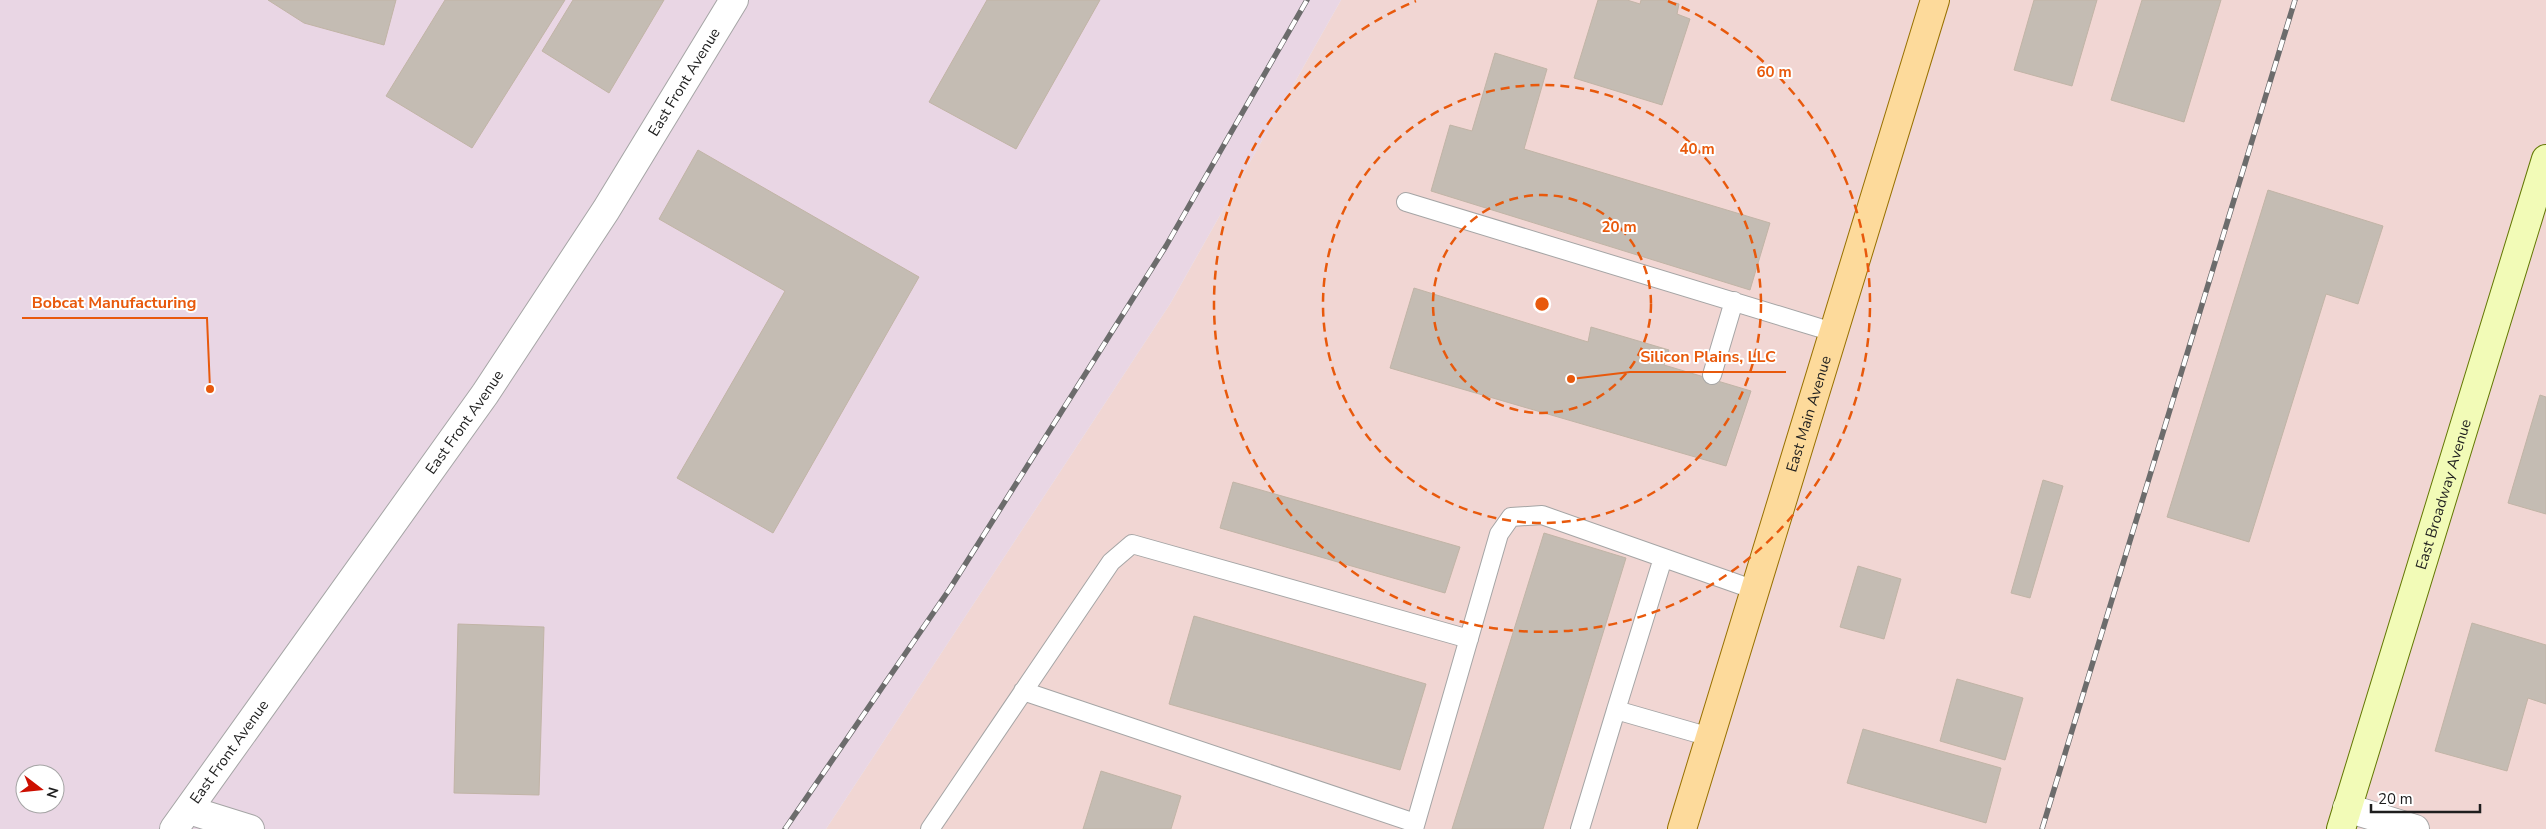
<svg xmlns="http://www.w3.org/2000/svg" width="2546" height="829" font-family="'Nunito Sans',sans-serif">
<rect width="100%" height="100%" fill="#efece4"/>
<path fill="#f1d6d3" d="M1341 0H2546V829H826L1170 304Z"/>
<path fill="#e9d6e4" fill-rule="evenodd" d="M0 0H1341L1170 304 826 829H0ZM25 774H55V804H25Z"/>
<path fill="#c4bcb3" stroke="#c1b4a6" d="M268 0H396L384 45 304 23Z
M445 0H565L472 148 386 96Z
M573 0H664L609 93 542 51Z
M987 0H1100L1016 149 929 102Z
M1598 0H1627L1640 4 1641 0H1665L1679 4 1677 14 1690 19 1662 105 1574 78Z
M2034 0H2097L2072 86 2014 70Z
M2142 0H2221L2184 122 2111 100Z
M1495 53 1547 69 1524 149 1770 223 1750 290 1431 191 1450 125 1472 131Z
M698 150 919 277 773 533 677 478 785 291 659 219Z
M2268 190 2383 226 2358 304 2326 294 2249 542 2167 517Z
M1414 288 1588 342 1591 327 1669 350 1664 365 1751 391 1726 466 1390 368Z
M2540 395 2546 397V514L2508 503Z
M2043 480 2063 486 2030 598 2011 593Z
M1233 482 1460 547 1445 593 1220 528Z
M1544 533 1626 558 1543 829H1452Z
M1858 566 1901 579 1884 639 1840 627Z
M1194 616 1426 684 1400 770 1169 704Z
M2472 623 2546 645V704L2528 698 2507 771 2435 751Z
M458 624 544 627 539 795 454 793Z
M1957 679 2023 698 2005 760 1940 741Z
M1863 729 2001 768 1986 823 1847 783Z
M1101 771 1181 796 1171 829H1083Z"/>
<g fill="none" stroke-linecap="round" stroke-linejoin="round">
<g stroke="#a5a5a5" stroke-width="20">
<path id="lane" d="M1406 202 1833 332
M1712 375 1734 301
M1663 558 1616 710 1710 737
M1023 691 1415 823
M930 829 1111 562 1132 544 1469 639
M1414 829 1499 534 1511 517 1542 515 1755 590
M1580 829 1616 710"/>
</g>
<g stroke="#a5a5a5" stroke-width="30">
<g id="street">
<path d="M2347 808 2415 829"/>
<path d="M189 810 250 829"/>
<path id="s1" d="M174 829 485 394 606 210 734 0"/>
</g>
</g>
<g stroke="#637803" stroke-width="30">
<g id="secondary">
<path id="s2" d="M2341 829 2546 159"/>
</g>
</g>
<g stroke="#987100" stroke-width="30">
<g id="primary">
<path id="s3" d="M1682 829 1935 0"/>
</g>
</g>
<use href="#lane" stroke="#fff" stroke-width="18"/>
<use href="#street" stroke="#fff" stroke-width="28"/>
<use href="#secondary" stroke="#f2fbb7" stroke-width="28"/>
<use href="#primary" stroke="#fdda9b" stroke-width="28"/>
<g stroke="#6c6c6c" stroke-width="5.5">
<path id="rail" d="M785 829 949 590 1166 246 1307 0
M2042 829 2295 0"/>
</g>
<use href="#rail" stroke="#fff" stroke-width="4" stroke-dasharray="11" stroke-linecap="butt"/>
</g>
<g fill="none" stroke="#e8590c" stroke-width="2.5" stroke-dasharray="9 6">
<circle cx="1542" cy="304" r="109"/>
<circle cx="1542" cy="304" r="219"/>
<path d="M1668 1A328 328 0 1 1 1416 1"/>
</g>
<g text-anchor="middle" stroke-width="4" stroke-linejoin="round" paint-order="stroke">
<g font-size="15" fill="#1e1e1e" stroke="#fff">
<text dy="5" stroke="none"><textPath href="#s1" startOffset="905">East Front Avenue</textPath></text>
<text dy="5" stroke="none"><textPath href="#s3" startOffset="434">East Main Avenue</textPath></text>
<text dy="5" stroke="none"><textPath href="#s1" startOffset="500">East Front Avenue</textPath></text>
<text dy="5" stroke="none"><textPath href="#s2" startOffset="350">East Broadway Avenue</textPath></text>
<text dy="5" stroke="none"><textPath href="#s1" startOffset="95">East Front Avenue</textPath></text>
</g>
</g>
<circle cx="1542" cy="304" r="8" fill="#e8590c" stroke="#fff" stroke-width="2.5"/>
<g font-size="15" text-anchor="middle" font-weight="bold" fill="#e8590c" stroke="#fff" stroke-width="4" stroke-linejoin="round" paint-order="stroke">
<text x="1774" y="77">60 m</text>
<text x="1697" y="154">40 m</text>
<text x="1619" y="232">20 m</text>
</g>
<path fill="none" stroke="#e8590c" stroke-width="2" d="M210 389L207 318H22M1571 379L1630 372H1786"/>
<g fill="#e8590c" stroke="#fff" stroke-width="2">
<circle cx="210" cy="389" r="5"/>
<circle cx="1571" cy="379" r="5"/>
</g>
<g font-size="16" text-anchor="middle" font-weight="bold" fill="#e8590c" stroke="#fff" stroke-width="4" stroke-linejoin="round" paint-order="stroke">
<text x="114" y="308">Bobcat Manufacturing</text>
<text x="1708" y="362">Silicon Plains, LLC</text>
</g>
<g transform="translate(40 789) rotate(106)"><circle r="24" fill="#ffffff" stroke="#a5a5a5"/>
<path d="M0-4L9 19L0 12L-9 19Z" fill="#cc0f00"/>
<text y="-8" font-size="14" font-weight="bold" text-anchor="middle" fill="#1e1e1e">N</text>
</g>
<path d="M2371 804v8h109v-8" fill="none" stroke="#1e1e1e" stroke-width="2.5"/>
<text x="2378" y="804" font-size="15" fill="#1e1e1e" stroke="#ffffff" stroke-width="4" paint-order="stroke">20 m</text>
</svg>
